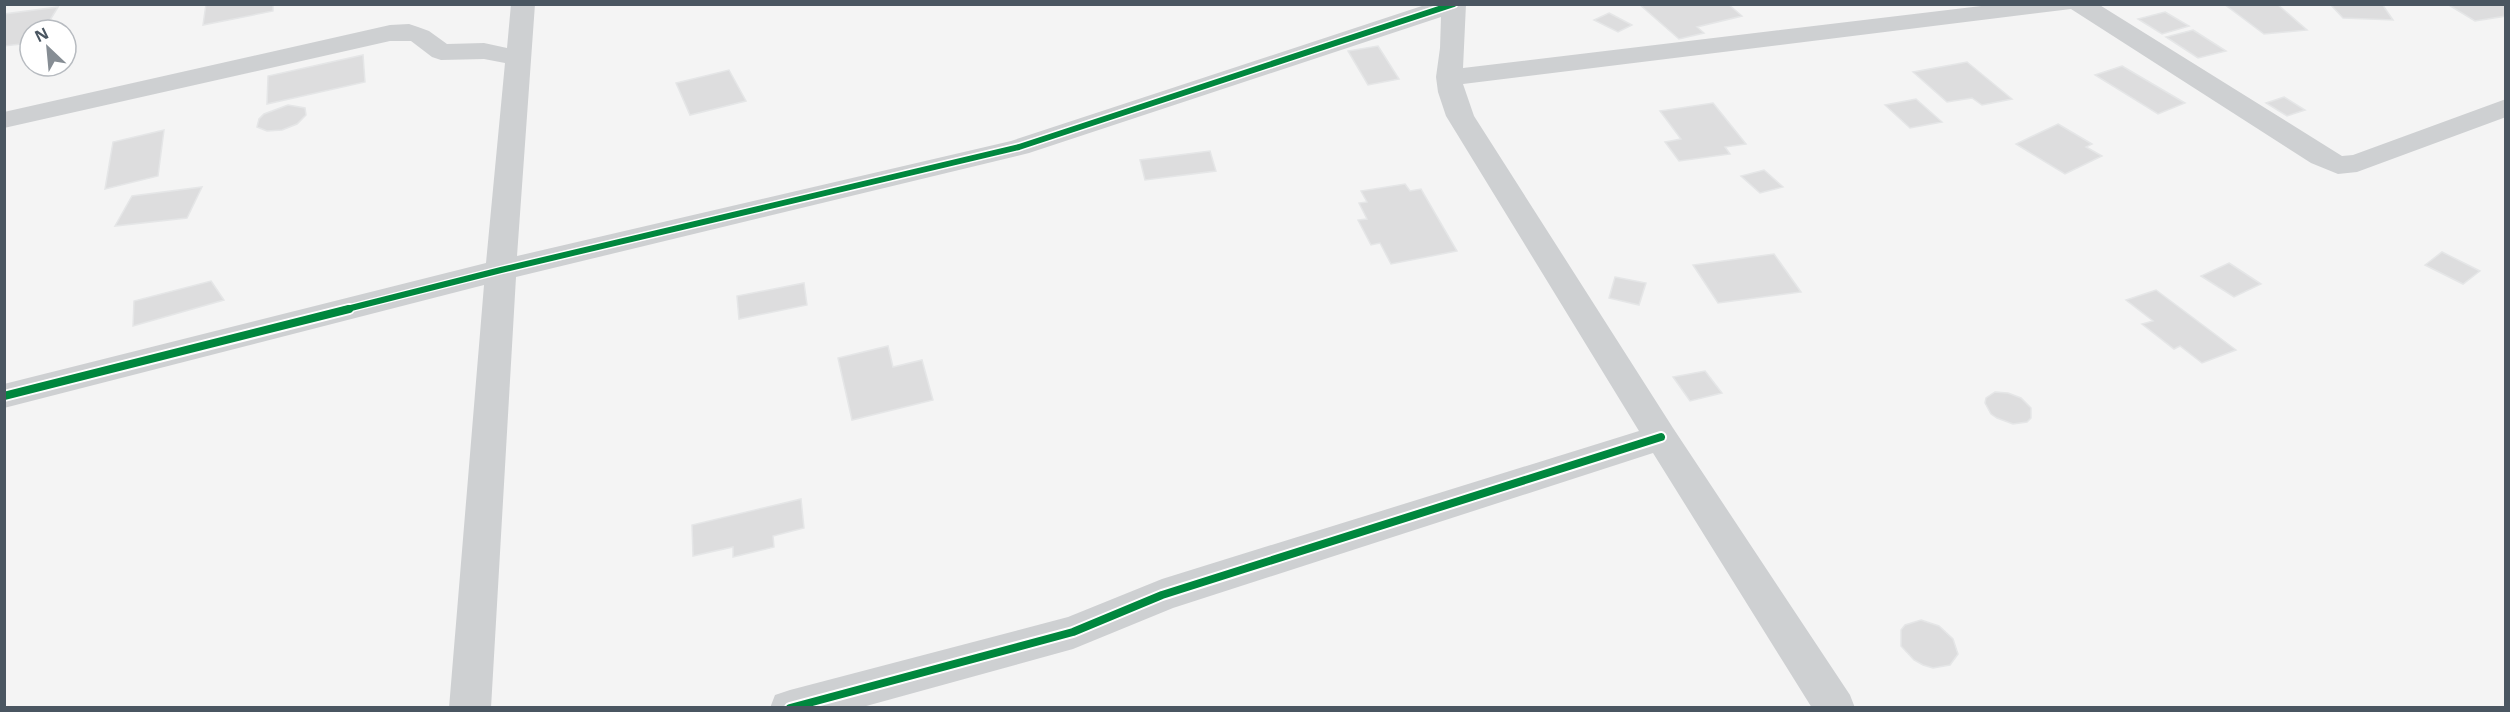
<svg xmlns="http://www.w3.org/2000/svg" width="2510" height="712" font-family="'Open Sans',sans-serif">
<rect width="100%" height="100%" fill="#f4f4f4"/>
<path fill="#ddddde" stroke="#e5e6e7" stroke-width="1.5" d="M206 4H273V11L203 25Z
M1639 4H1728L1742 16 1697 27 1704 33 1679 39Z
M2224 4H2277L2307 30 2264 34Z
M2330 4H2382L2393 20 2343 18Z
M2447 4H2506V16L2475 21Z
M58 7 44 30H30V43L4 46V14Z
M2165 12 2189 26 2162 34 2138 19Z
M1609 13 1632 25 1618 32 1594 20Z
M2193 30 2226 51 2198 58 2166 37Z
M1378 46 1399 79 1368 85 1348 51Z
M363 55 365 82 267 104 268 76Z
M1967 62 2012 99 1982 105 1972 98 1947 102 1913 72Z
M2122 66 2185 103 2158 114 2095 75Z
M729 70 746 101 690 115 676 83Z
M2284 97 2305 110 2287 116 2266 103Z
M1916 99 1942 122 1910 128 1885 105Z
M1713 103 1746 144 1725 147 1730 154 1679 161 1665 142 1681 139 1660 111Z
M288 105 305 108 306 115 297 124 282 130 267 131 257 127 259 119 264 114Z
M2058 124 2092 144 2086 147 2102 156 2065 174 2016 144Z
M164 130 158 176 105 189 113 142Z
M1210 151 1216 171 1145 180 1140 160Z
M1764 170 1783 187 1760 193 1741 176Z
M1405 184 1410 191 1421 189 1457 251 1391 264 1380 243 1371 245 1358 220 1367 219 1359 203 1367 202 1361 191Z
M202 187 187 218 115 226 132 196Z
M2442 252 2480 271 2463 284 2425 265Z
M1774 254 1801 292 1718 303 1693 265Z
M2229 263 2261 284 2234 297 2201 276Z
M1615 277 1646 283 1639 305 1609 298Z
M211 281 224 300 133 326 134 301Z
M804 283 807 305 739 319 737 296Z
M2156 290 2236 350 2202 363 2180 346 2174 349 2142 324 2153 321 2126 300Z
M888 346 893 367 922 360 933 400 852 420 838 358Z
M1705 371 1722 393 1690 401 1673 377Z
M1995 392 2008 393 2021 398 2031 408V418L2027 422 2013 424 1997 418 1991 414 1985 403 1986 398Z
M801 499 804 528 773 536 774 547 733 557V547L693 556 692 525Z
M1921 620 1939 626 1953 639 1958 654 1950 665 1933 668 1923 665 1914 660 1901 646V630L1905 625Z"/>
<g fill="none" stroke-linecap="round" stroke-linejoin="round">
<path fill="#ced0d2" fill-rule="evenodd" d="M511 4H535L517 256 1011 141 1428 4H1466L1463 68 1998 4H2098L2342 156 2353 155 2506 99V117L2357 172 2338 174 2311 163 2071 9 1463 84 1474 116 1673 428 1850 695 1855 708H1812L1653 453 1173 608 1073 649 859 708H770L775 695 790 690 1068 617 1162 579 1639 431 1446 116 1438 92 1436 77 1440 48 1441 17 1029 153 516 277 491 708H449L484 285 4 408V384L486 263 505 63 484 59 441 60 432 57 411 41H390L4 128V112L390 25 409 24 418 27 429 31 447 44 484 43 507 48Z"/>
<g stroke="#fff" stroke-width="9">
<path id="cycleway-far1" d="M343 310 501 270 1019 147 1454 4"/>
</g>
<g stroke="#fff" stroke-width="12">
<path id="cycleway" d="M4 396 349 309
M790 708 1073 632 1162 595 1661 437"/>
</g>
<use href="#cycleway-far1" stroke="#00873e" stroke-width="6"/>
<use href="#cycleway" stroke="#00873e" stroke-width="8"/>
</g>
<rect width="2510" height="712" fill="none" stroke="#4a5661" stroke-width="12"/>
<g transform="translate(48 48) rotate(334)"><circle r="28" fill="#ffffff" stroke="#b7bbc0" stroke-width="1.5"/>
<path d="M0-4.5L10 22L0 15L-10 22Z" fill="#868d94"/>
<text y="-9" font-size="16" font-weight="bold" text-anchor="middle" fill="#4a5661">N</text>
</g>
</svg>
